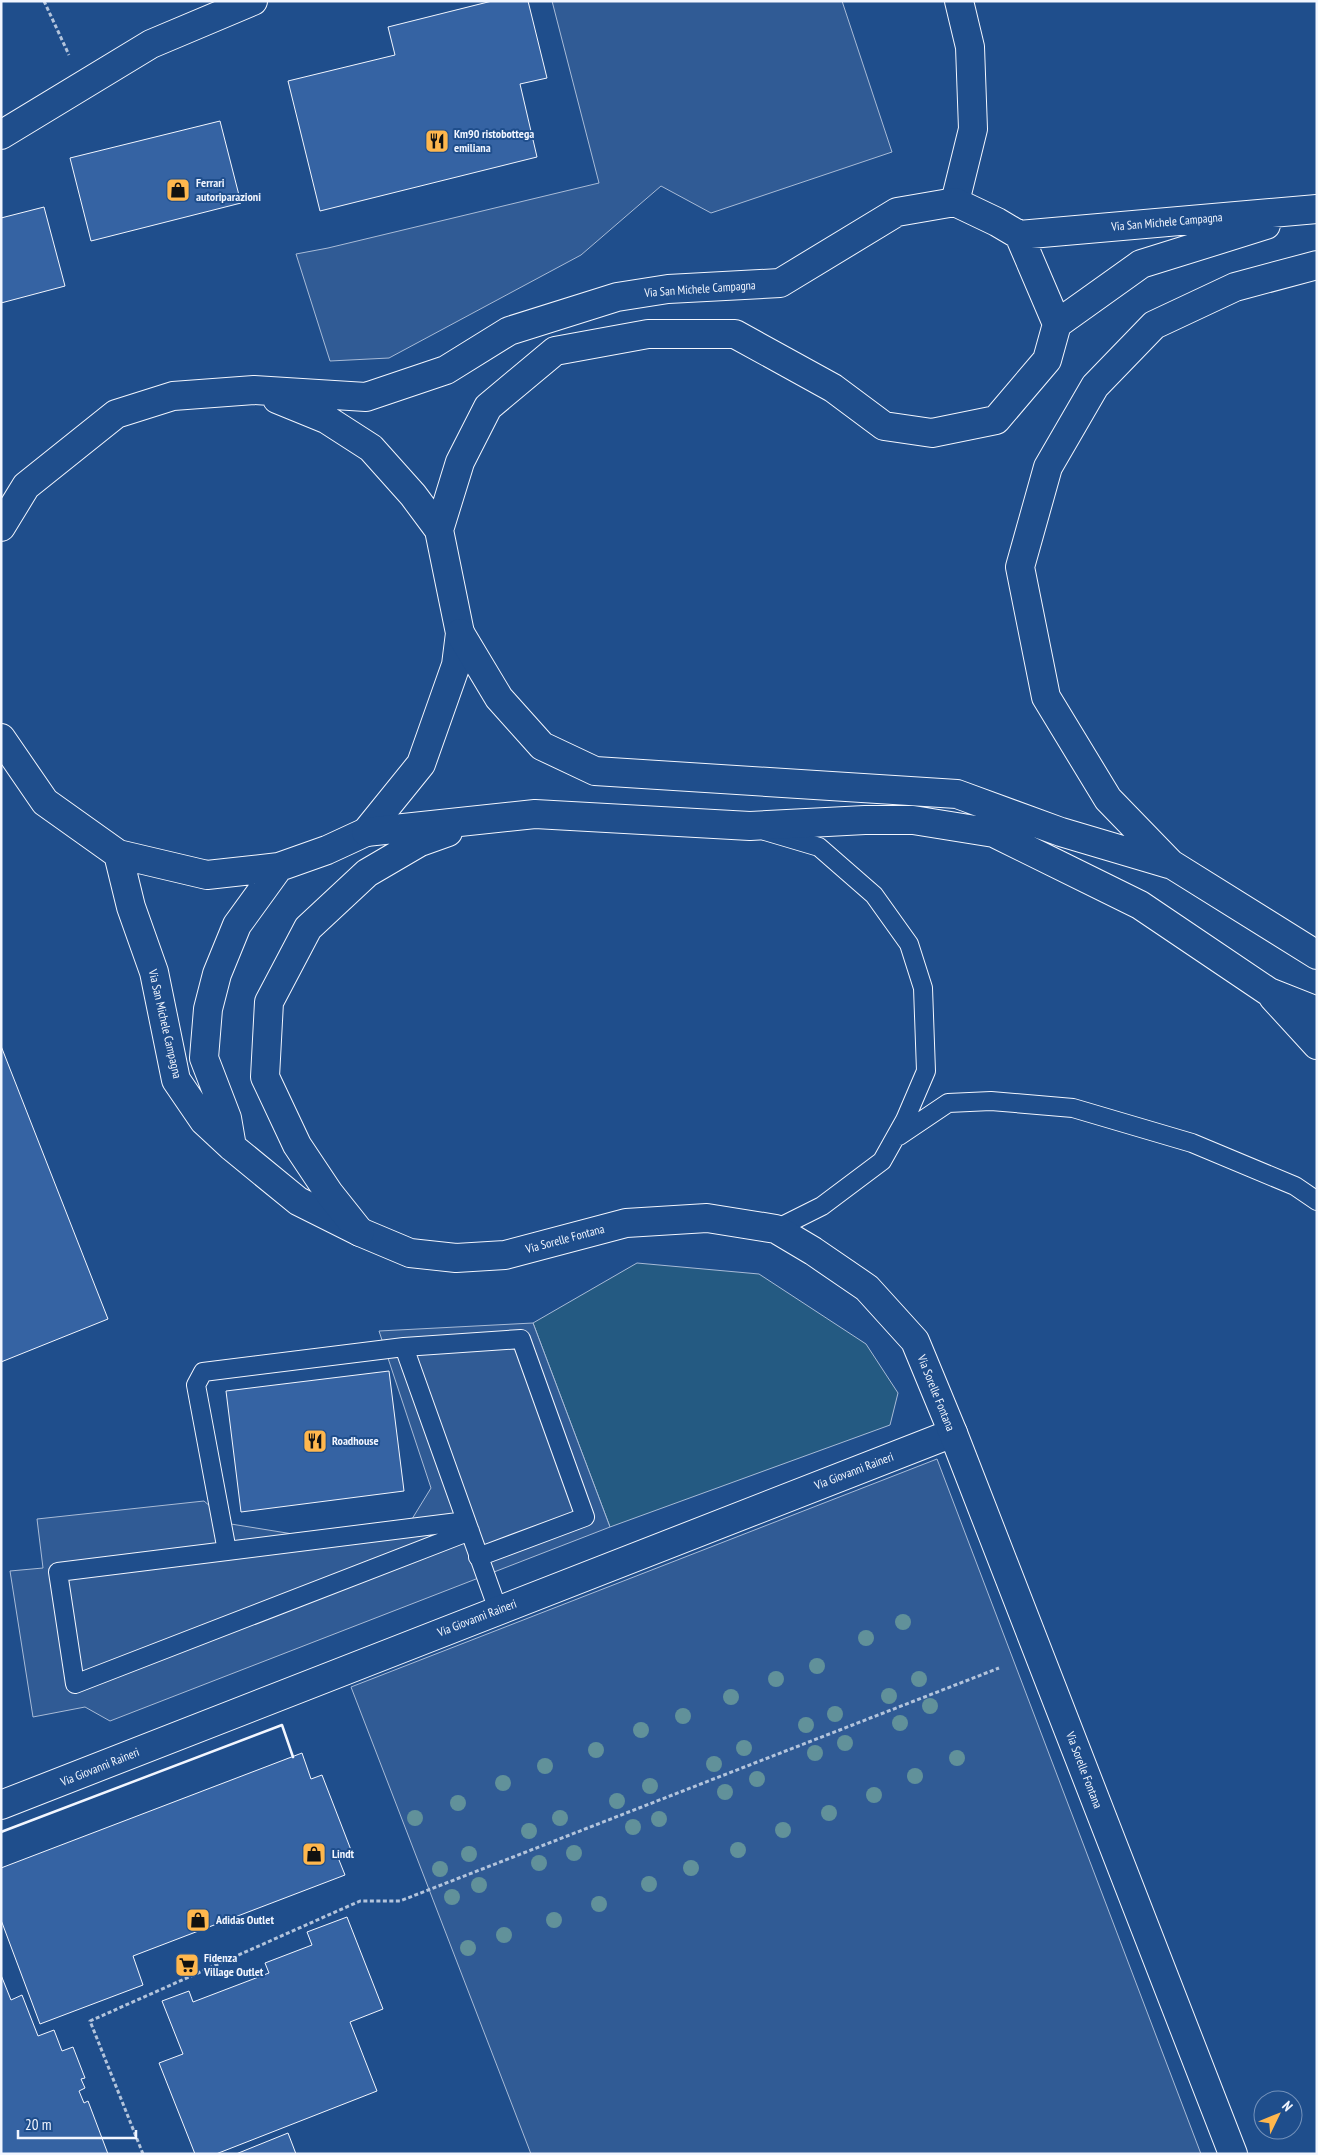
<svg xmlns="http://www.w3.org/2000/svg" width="1318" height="2155" font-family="'PT Sans Narrow',sans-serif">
<rect width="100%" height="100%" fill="#1f4e8c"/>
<path fill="#245a82" stroke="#a8bbd7" d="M637 1263 759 1274 866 1344 898 1393 890 1425 610 1527 533 1323Z"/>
<path fill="#305b95" stroke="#a8bbd7" d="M552 1H842L892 152 711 213 661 186 581 255 389 358 330 361 296 254 328 248 599 183Z
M533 1323 610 1527 110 1721 85 1707 33 1717 10 1571 43 1568 37 1519 204 1501 231 1524 293 1534 412 1519 431 1488 379 1331Z
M937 1459 1201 2154H531L351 1687Z"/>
<path fill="#3563a3" stroke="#f2f6ff" d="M492 1H528L547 78 520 84 537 157 320 211 288 81 395 55 388 27Z
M220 121 241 203 91 241 70 158Z
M44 207 65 286 1 303V218Z
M1 1046 108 1319 1 1362Z
M389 1371 404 1491 241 1512 226 1391Z
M302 1753 311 1779 322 1775 351 1850 337 1855 345 1875 133 1956 143 1985 40 2024 1 1920V1868Z
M347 1917 383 2009 350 2022 377 2091 216 2154H195L159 2063 183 2054 162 2001 189 1991 193 2002 269 1973 265 1963 312 1945 307 1932Z
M1 1975 11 2000 22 1995 38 2036 54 2030 62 2051 73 2047 85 2078 81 2079 85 2088 79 2091 84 2103 88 2101 108 2154H1Z
M288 2133 296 2154H236Z"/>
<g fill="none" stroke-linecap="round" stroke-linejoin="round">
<g stroke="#f2f6ff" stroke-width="20">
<path id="lane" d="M765 831 819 847 874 895 909 944 923 988 926 1071 905 1120 882 1161 822 1206 776 1229
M899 1136 948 1103 991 1101 1073 1108 1192 1143 1295 1186 1317 1201
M404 1347 498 1610
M466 1521 227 1551 196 1385 203 1372 404 1347 521 1339 585 1517 478 1557
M227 1551 58 1572 75 1684 470 1531"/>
</g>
<g stroke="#f2f6ff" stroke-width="30">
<path id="street" d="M1 135 151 44 253 1
M955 202 973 129 970 47 959 1
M1 1805 953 1433"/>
</g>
<g stroke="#f2f6ff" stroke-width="30">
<path id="secondary" d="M1019 235 1317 209
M1057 324 1141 264 1266 225
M1 527 26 486 116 414 173 396 254 390 366 397 446 370 509 331 617 297 668 289 780 283 897 212 955 202 997 222 1019 235 1057 324 1047 360 996 420 932 433 884 426 833 388 735 334H648L555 351 488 407 460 462 439 530
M1 738 45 802 118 854 207 875 279 867 327 850 366 832 421 764 456 665 460 633 439 530 413 495 371 448 326 419 277 399
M118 854 131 907 154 972 176 1080 204 1121 232 1147 298 1201 360 1232 410 1253 456 1258 505 1255 626 1223 707 1218 776 1229 813 1251 867 1288 915 1341 953 1433 1233 2154
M232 1147 227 1118 204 1058 208 1009 217 974 237 925 279 867"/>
</g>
<g stroke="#f2f6ff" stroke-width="30">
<path id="highway" d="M1317 265 1235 287 1154 325 1095 386 1048 467 1020 567 1046 697 1108 799 1171 864 1317 955
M460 633 499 698 542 746 595 771 957 794 1061 832 1169 864
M366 832 535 814 750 826 865 820H913L994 833 1140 905 1269 992 1317 1011
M1273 997 1317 1045
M360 1232 329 1193 297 1145 265 1077 269 1002 308 928 367 873 420 842 448 832"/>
</g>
<path stroke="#b3c4dc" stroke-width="3" stroke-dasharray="4 2.5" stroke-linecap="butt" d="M44 1 69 55
M143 2154 90 2021 360 1901H400L999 1668"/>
<use href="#lane" stroke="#1f4e8c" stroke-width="18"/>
<use href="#street" stroke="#1f4e8c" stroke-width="28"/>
<use href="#secondary" stroke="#1f4e8c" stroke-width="28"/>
<use href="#highway" stroke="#1f4e8c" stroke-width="28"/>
<path stroke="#f2f6ff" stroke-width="2.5" d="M1 1832 282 1725 293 1757"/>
</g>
<g fill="#61919a">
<circle cx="903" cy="1622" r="8"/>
<circle cx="866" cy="1638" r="8"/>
<circle cx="817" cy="1666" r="8"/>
<circle cx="776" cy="1679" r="8"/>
<circle cx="919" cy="1679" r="8"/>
<circle cx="889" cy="1696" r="8"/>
<circle cx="731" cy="1697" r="8"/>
<circle cx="930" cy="1706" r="8"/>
<circle cx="835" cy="1714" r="8"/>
<circle cx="683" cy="1716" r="8"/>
<circle cx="900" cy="1723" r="8"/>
<circle cx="806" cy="1725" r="8"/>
<circle cx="641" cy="1730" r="8"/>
<circle cx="845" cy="1743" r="8"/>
<circle cx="744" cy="1748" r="8"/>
<circle cx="596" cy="1750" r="8"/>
<circle cx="815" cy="1753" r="8"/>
<circle cx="957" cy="1758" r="8"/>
<circle cx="714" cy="1764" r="8"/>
<circle cx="545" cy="1766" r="8"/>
<circle cx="915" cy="1776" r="8"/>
<circle cx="757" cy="1779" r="8"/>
<circle cx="503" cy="1783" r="8"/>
<circle cx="650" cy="1786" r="8"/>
<circle cx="725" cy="1792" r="8"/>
<circle cx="874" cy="1795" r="8"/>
<circle cx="617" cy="1801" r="8"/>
<circle cx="458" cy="1803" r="8"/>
<circle cx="829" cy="1813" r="8"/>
<circle cx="415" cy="1818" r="8"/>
<circle cx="560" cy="1818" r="8"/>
<circle cx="659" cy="1819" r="8"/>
<circle cx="633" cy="1827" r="8"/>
<circle cx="783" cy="1830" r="8"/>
<circle cx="529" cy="1831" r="8"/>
<circle cx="738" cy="1850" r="8"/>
<circle cx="574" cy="1853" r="8"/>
<circle cx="469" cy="1854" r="8"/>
<circle cx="539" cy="1863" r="8"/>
<circle cx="691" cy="1868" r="8"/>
<circle cx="440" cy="1869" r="8"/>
<circle cx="649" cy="1884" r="8"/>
<circle cx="479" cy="1885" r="8"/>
<circle cx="452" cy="1897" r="8"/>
<circle cx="599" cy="1904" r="8"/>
<circle cx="554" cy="1920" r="8"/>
<circle cx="504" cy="1935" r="8"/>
<circle cx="468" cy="1948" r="8"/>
</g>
<defs>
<g id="restaurant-square" transform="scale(1.25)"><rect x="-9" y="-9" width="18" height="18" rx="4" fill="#ffb74d" stroke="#1f4e8c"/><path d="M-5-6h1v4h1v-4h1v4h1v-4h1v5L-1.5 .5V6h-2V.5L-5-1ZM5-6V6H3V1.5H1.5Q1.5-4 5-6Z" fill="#111"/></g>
<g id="shop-square" transform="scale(1.25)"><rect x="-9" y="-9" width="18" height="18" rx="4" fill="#ffb74d" stroke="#1f4e8c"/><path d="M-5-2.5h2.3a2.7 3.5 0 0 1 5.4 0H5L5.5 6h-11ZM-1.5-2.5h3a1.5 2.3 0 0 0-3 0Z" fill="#111"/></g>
<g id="supermarket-square" transform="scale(1.25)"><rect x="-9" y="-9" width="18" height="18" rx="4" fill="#ffb74d" stroke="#1f4e8c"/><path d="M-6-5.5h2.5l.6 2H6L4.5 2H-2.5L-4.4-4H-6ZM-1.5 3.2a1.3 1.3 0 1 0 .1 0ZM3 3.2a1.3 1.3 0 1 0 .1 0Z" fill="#111"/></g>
</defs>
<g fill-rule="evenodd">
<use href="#restaurant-square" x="437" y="141"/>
<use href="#shop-square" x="178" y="190"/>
<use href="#restaurant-square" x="315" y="1441"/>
<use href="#shop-square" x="314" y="1854"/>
<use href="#shop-square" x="198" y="1920"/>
<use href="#supermarket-square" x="187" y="1965"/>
</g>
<g text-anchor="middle" stroke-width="4" stroke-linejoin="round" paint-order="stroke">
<g font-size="12" font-weight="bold" fill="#f2f6ff" stroke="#1f4e8c" text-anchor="start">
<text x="454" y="138">Km90 ristobottega<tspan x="454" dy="14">emiliana</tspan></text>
<text x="196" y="187">Ferrari<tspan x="196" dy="14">autoriparazioni</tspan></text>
<text x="332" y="1445">Roadhouse</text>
<text x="332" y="1858">Lindt</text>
<text x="216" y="1924">Adidas Outlet</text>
<text x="204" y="1962">Fidenza<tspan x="204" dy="14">Village Outlet</tspan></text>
</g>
<g font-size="12" fill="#f2f6ff" stroke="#1f4e8c">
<text transform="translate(1167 222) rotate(-5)" y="4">Via San Michele Campagna</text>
<text transform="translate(700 289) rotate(-4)" y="4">Via San Michele Campagna</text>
<text transform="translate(165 1024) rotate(77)" y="4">Via San Michele Campagna</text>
<text transform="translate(565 1239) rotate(-15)" y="4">Via Sorelle Fontana</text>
<text transform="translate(936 1393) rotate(68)" y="4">Via Sorelle Fontana</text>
<text transform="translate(854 1471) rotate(-21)" y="4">Via Giovanni Raineri</text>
<text transform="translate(477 1618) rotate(-21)" y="4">Via Giovanni Raineri</text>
<text transform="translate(100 1767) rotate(-22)" y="4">Via Giovanni Raineri</text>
<text transform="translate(1084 1770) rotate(69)" y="4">Via Sorelle Fontana</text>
</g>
</g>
<rect width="1318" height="2155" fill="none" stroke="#f2f6ff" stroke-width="5"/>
<g transform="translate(1278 2115) rotate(47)"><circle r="24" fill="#1f4e8c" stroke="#7391ba"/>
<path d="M0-4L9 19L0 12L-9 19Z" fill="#ffb74d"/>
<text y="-8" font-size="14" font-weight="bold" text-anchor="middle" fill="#f2f6ff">N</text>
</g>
<path d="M18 2130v8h118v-8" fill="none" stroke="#f2f6ff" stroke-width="2.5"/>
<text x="25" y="2130" font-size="15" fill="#f2f6ff" stroke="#1f4e8c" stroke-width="4" paint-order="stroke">20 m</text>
</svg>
